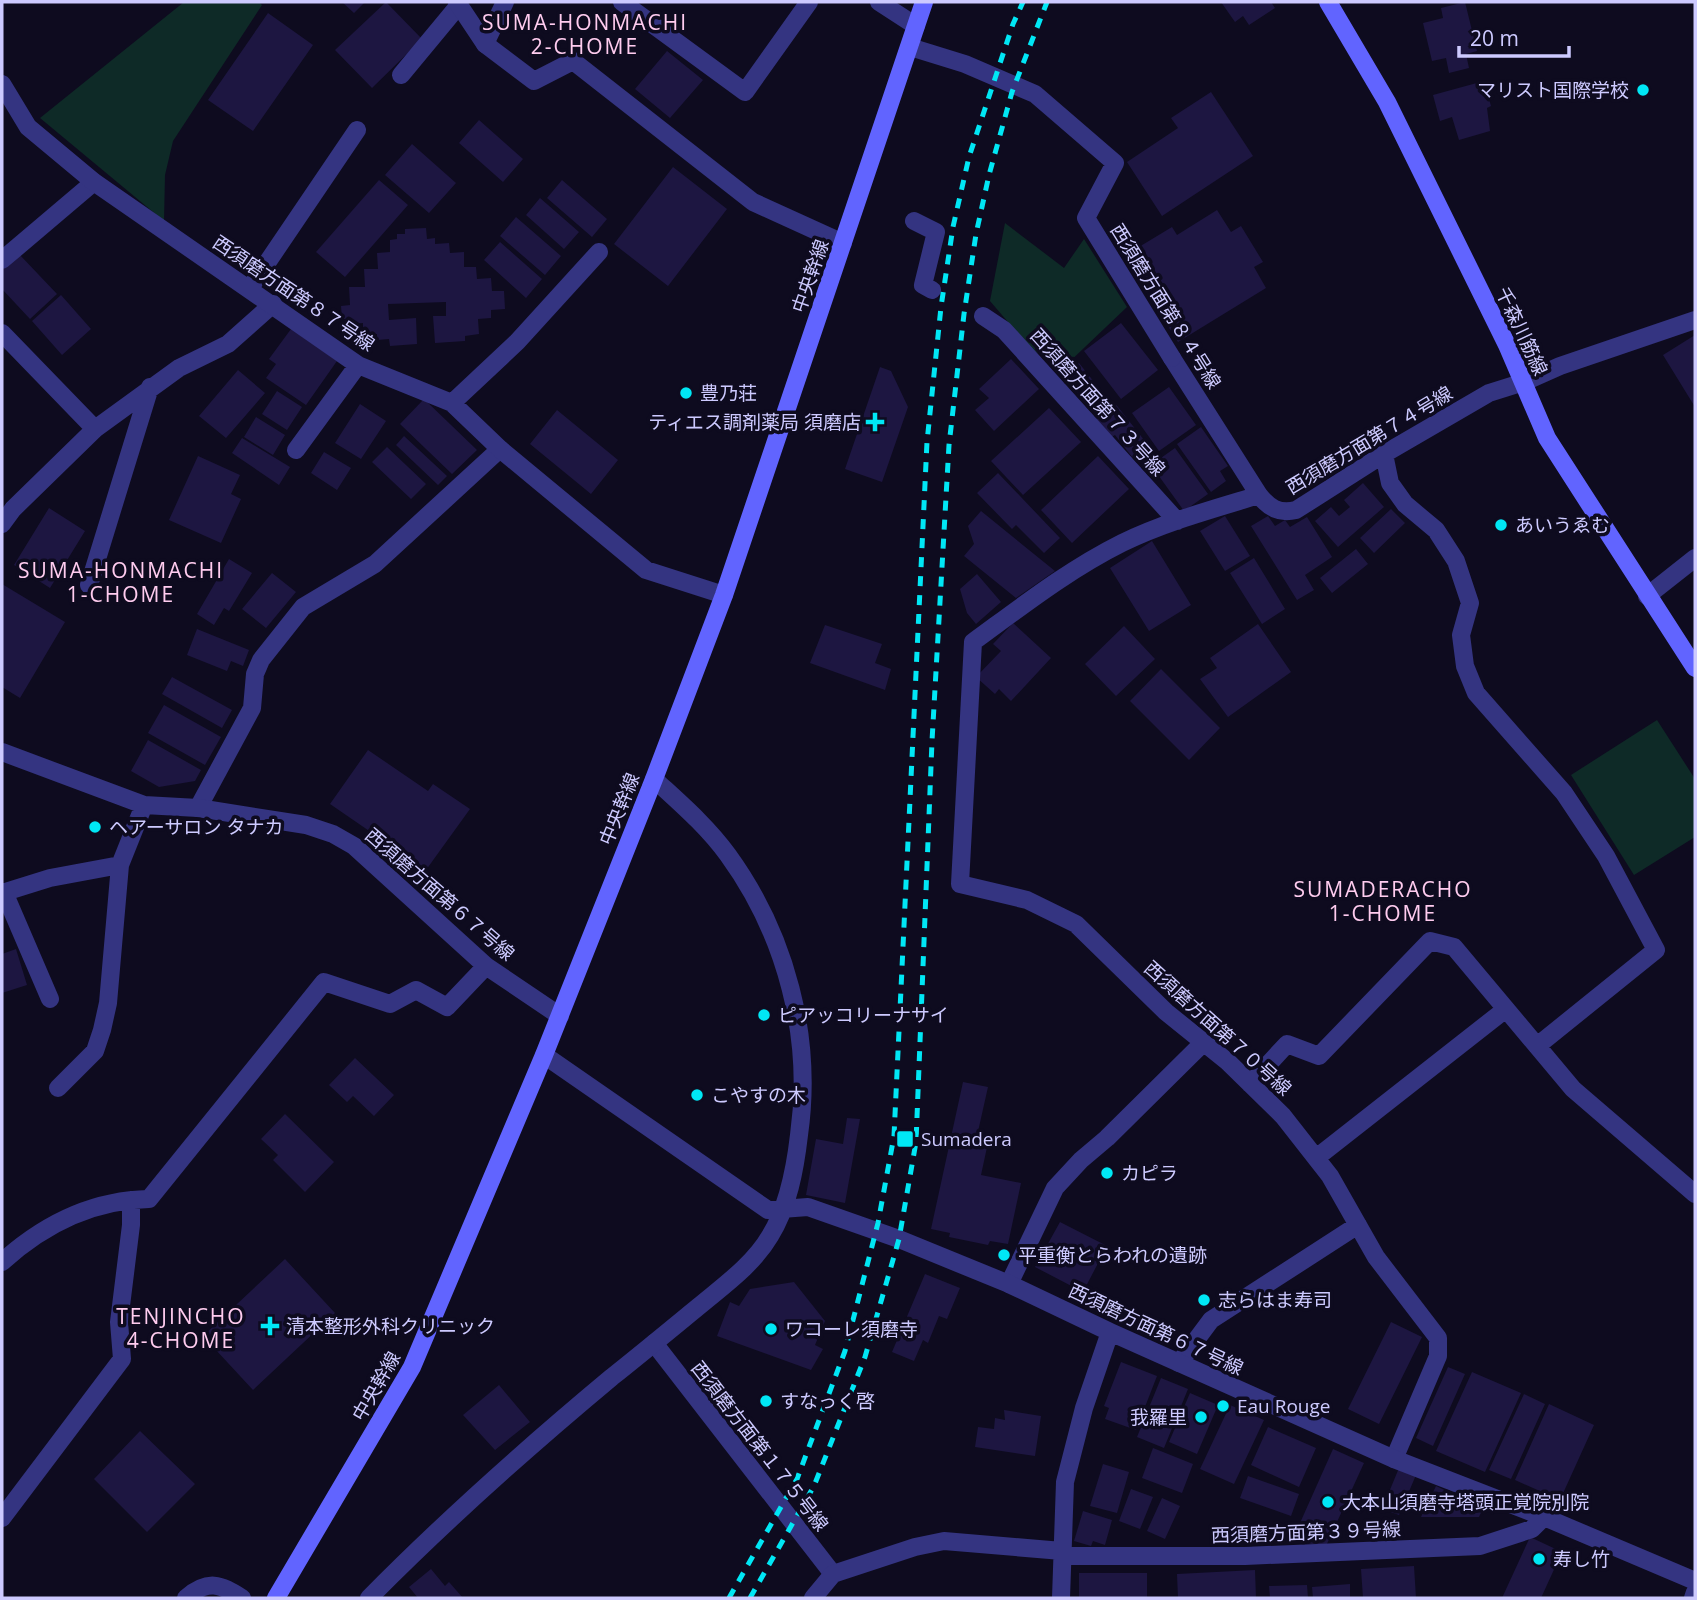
<svg xmlns="http://www.w3.org/2000/svg" width="1697" height="1600" font-family="'Open Sans','Noto Sans JP',sans-serif">
<rect width="100%" height="100%" fill="#0e0b1f"/>
<path fill="#0e2a27" d="M184 2H259L262 5 173 141 165 175 164 221 40 118Z
M1005 223 1064 268 1084 239 1127 307 1064 367 1031 349 990 301Z
M1657 720 1695 779V837L1634 875 1571 775Z"/>
<path fill="#1d1641" d="M342 2H365L354 13Z
M386 2 422 39 372 88 335 50Z
M1221 2H1271L1275 8 1249 25 1243 16 1235 22Z
M1465 2 1477 51 1466 54 1469 68 1449 73 1446 58 1432 61 1423 23 1443 18 1441 8Z
M268 13 313 45 253 131 208 100Z
M667 51 703 80 670 118 635 89Z
M1484 81 1491 106 1487 108 1490 131 1459 140 1452 117 1440 121 1433 95Z
M1211 92 1253 156 1162 216 1127 162 1178 128 1171 118Z
M479 120 523 159 503 182 459 143Z
M412 144 456 183 429 213 385 175Z
M673 167 727 209 668 286 614 244Z
M379 180 408 205 345 277 316 252Z
M562 180 607 219 592 237 547 198Z
M540 198 579 232 564 249 526 215Z
M1217 210 1231 232 1241 226 1263 262 1254 267 1266 288 1178 342 1124 256 1172 227 1177 235Z
M516 217 561 256 545 275 500 236Z
M426 228 427 239 435 238V244L449 243 450 253 464 252V267H476L477 279 491 278 492 291H504L505 309 491 310V318L478 319 479 334 465 336V341L435 343 433 316H446V302L388 304 389 320 416 318 417 344 390 346 389 339 377 340V334H363V323L353 324 352 319H342L341 306 350 305 349 287H365L364 269H378L377 253 390 252V240L397 239V234H405V229Z
M500 242 542 279 526 298 484 260Z
M19 254 57 294 30 319 2 289V270Z
M61 295 91 329 62 355 32 321Z
M1121 323 1158 370 1121 399 1084 351Z
M291 329 337 361 306 405 266 378 276 364 269 359Z
M1695 335V407L1663 355Z
M1011 359 1039 389 994 431 975 410 989 398 979 389Z
M1079 363 1106 397 1090 409 1064 376Z
M880 367 891 371 908 407 882 482 845 469Z
M238 370 265 393 226 438 199 416Z
M1169 387 1196 425 1159 451 1132 413Z
M277 391 302 407 287 430 262 414Z
M424 399 477 450 452 474 400 424Z
M1114 402 1152 450 1136 462 1115 435 1110 438 1094 417Z
M360 404 386 421 361 459 335 443Z
M1049 408 1081 442 1023 495 991 461Z
M557 410 618 460 591 494 530 444Z
M256 417 285 435 273 455 244 437Z
M1201 427 1228 466 1220 471 1226 481 1211 492 1177 444Z
M404 436 447 476 438 485 396 445Z
M242 438 290 467 279 485 232 453Z
M387 447 426 484 411 499 372 462Z
M1175 448 1208 494 1184 511 1151 465Z
M324 452 351 468 337 490 311 473Z
M198 456 240 475 231 494 241 499 221 543 169 520Z
M1098 456 1129 489 1072 543 1041 510Z
M998 473 1060 538 1044 553 1016 525 1012 529 977 493Z
M1363 483 1384 507 1338 547 1315 521 1331 507 1339 516 1350 507 1344 500Z
M49 508 85 531 50 588 14 565Z
M1391 509 1405 523 1374 553 1360 538Z
M981 511 1055 571 1016 598 964 556 974 544 968 526Z
M1225 516 1250 556 1225 571 1200 531Z
M1268 516 1275 526 1285 520 1290 527 1307 517 1332 557 1305 575 1314 590 1297 600 1251 526Z
M1152 541 1191 605 1149 631 1110 568Z
M1356 549 1368 564 1332 593 1320 578Z
M1254 558 1285 609 1262 624 1230 573Z
M229 559 252 573 229 611 224 608 214 625 197 614Z
M272 573 296 592 266 628 242 609Z
M977 574 1001 602 976 624 967 613 960 589Z
M2 584 65 622 20 698 2 687Z
M1013 623 1051 658 1011 701 999 689 995 694 976 677 1001 651 993 644Z
M1258 624 1291 672 1228 717 1200 679 1217 668 1210 658Z
M825 625 882 644 875 663 891 669 885 690 810 663Z
M1124 626 1155 659 1116 696 1085 664Z
M197 629 249 650 243 666 231 661 227 671 187 655Z
M1161 669 1220 728 1189 760 1130 701Z
M172 677 232 710 222 728 162 694Z
M164 705 221 737 205 765 148 733Z
M148 740 201 770 195 781 159 787 131 771Z
M368 750 428 791 433 784 470 809 426 870 330 804Z
M16 949 27 985 2 993V954Z
M355 1058 394 1095 374 1116 353 1096 347 1102 329 1085Z
M963 1082 988 1087 977 1136 989 1138 981 1175 1021 1183 1008 1244 990 1241 988 1245 949 1237 950 1233 931 1229Z
M285 1114 334 1162 305 1192 273 1160 278 1155 261 1139Z
M847 1118 860 1119 845 1203 806 1195 816 1139 843 1144Z
M1060 1222 1107 1246 1083 1292 1035 1267Z
M285 1259 335 1313 253 1390 203 1336Z
M925 1274 960 1288 947 1319 939 1316 928 1343 923 1340 914 1361 892 1352Z
M794 1282 825 1321 815 1345 823 1349 811 1370 717 1336 730 1302 739 1306 750 1289Z
M1391 1322 1422 1337 1379 1424 1348 1409Z
M1121 1362 1157 1376 1136 1430 1105 1419 1109 1408 1104 1406Z
M1448 1367 1465 1374 1433 1446 1416 1438Z
M1472 1372 1521 1393 1485 1472 1436 1451Z
M1161 1378 1188 1389 1164 1448 1137 1437Z
M499 1385 530 1422 495 1450 463 1415Z
M1190 1393 1218 1405 1197 1454 1169 1442Z
M1524 1394 1545 1404 1511 1479 1489 1470Z
M1549 1404 1594 1425 1560 1500 1515 1480Z
M1230 1405 1264 1420 1234 1484 1200 1469Z
M1004 1410 1041 1416 1035 1456 975 1447 978 1427 994 1429 995 1418 1005 1420Z
M1268 1427 1316 1448 1299 1487 1251 1465Z
M140 1431 195 1484 147 1532 94 1479Z
M1153 1448 1193 1464 1182 1493 1142 1478Z
M1333 1449 1364 1463 1326 1546 1292 1541Z
M1103 1464 1129 1472 1117 1513 1090 1506Z
M1399 1468 1416 1475 1399 1515 1382 1509Z
M1248 1476 1299 1494 1291 1516 1240 1498Z
M1436 1486 1483 1508 1479 1517H1421Z
M1131 1489 1153 1497 1140 1529 1119 1521Z
M1162 1498 1180 1506 1165 1539 1147 1531Z
M1083 1511 1112 1520 1105 1545 1093 1541 1091 1546 1074 1541Z
M1530 1537 1562 1552 1541 1598H1502Z
M1414 1566 1416 1598H1363L1361 1569Z
M431 1569 445 1586 449 1582 463 1598H418L409 1587Z
M1255 1570 1256 1598H1178L1177 1574Z
M1079 1573H1147V1598H1079Z
M1350 1584V1598H1313L1312 1587Z
M1307 1585 1308 1598H1270L1269 1586Z"/>
<g fill="none" stroke-linecap="round" stroke-linejoin="round">
<path stroke="#343481" stroke-width="18" d="M622 2 745 92 809 2
M485 44 505 2
M401 75 459 5
M914 221 936 232 923 285 932 290
M2 260 94 182
M250 288 357 130
M983 316 1004 330 1177 521
M2 333 95 429
M1172 358 1259 495
M1384 454 1390 483 1405 504 1436 530 1456 561 1470 603 1461 635 1465 666 1476 693 1564 793 1606 856 1656 950 1537 1046
M2 524 13 509 95 429 179 368 228 344 273 304
M89 585 150 387
M198 808 252 708 255 674 261 660 303 607 375 564 500 449
M1250 1084 1287 1044 1319 1056 1430 941 1454 947 1573 1089 1695 1194
M1316 1158 1506 1009
M1009 1284 1055 1188 1081 1160 1107 1138 1203 1043
M654 1343 833 1574
M1179 1363 1211 1320 1358 1225
M1394 1459 1438 1356V1338L1376 1257 1330 1176 1283 1116 1228 1062 1166 1012 1076 924 1027 900 960 884 973 642C1021 607 1068 570 1122 543 1165 522 1213 509 1259 495 1269 508 1279 514 1296 510L1384 454 1489 393 1524 382
M1693 1598 1695 1592"/>
<path stroke="#343481" stroke-width="18" d="M457 2 485 44 534 81 573 61 753 202 843 243
M879 2 916 26
M910 47 965 64 1035 94 1115 163 1086 218 1172 358
M2 84 28 127 94 182 358 365 452 403 500 449 646 570 724 595
M1524 382 1560 366 1695 320
M452 403 517 342 599 252
M296 450 358 365
M1647 596 1695 558
M2 752 144 805 198 808 306 825 333 834 354 846 486 966 560 1016
M4 892 50 999
M2 893 50 878 120 865
M544 1055 768 1210 808 1207 899 1239 1009 1284 1110 1332 1394 1459 1544 1517 1695 1581
M58 1088 95 1051 102 1030 108 1003 120 865 144 805
M2 1262C43 1225 92 1200 149 1199L324 982 390 1004 416 990 447 1007 486 966
M2 1518 122 1359 119 1322 131 1225V1200
M1062 1556H1245L1480 1546 1532 1529 1544 1517
M186 1598C208 1579 220 1584 242 1598
M369 1598C446 1520 528 1447 612 1377 641 1354 670 1330 698 1307 723 1286 753 1265 770 1236 788 1207 795 1170 799 1135 813 1037 786 935 728 855 707 826 680 803 654 779
M813 1598 833 1574 915 1547 944 1541 1062 1551
M1061 1598 1065 1482 1084 1408 1110 1332"/>
<path stroke="#6164ff" stroke-width="18" d="M1328 2 1387 102 1507 345 1547 438 1695 668
M276 1598 412 1367 544 1055 654 779 724 595 924 2"/>
<path stroke="#00e7f5" stroke-width="5" stroke-dasharray="10 9" stroke-linecap="butt" d="M729 1598 797 1479 845 1351 878 1223 894 1136 927 442 941 307 953 227 969 157 1013 24 1023 2
M750 1598 814 1486 865 1357 899 1239 916 1142 932 741 949 445 964 314 976 234 989 175 1012 92 1047 2"/>
</g>
<g fill="#00e7f5" stroke="#0e0b1f" stroke-width="2.5">
<circle cx="1643" cy="90" r="7"/>
<circle cx="686" cy="393" r="7"/>
<path d="M871.5 411.5h7v7h7v7h-7v7h-7v-7h-7v-7h7z"/>
<circle cx="1501" cy="525" r="7"/>
<circle cx="95" cy="827" r="7"/>
<circle cx="764" cy="1015" r="7"/>
<circle cx="697" cy="1095" r="7"/>
<rect x="896" y="1130" width="18" height="18" rx="3.5"/>
<circle cx="1107" cy="1173" r="7"/>
<circle cx="1004" cy="1255" r="7"/>
<circle cx="1204" cy="1300" r="7"/>
<path d="M266.5 1315.5h7v7h7v7h-7v7h-7v-7h-7v-7h7z"/>
<circle cx="771" cy="1329" r="7"/>
<circle cx="766" cy="1401" r="7"/>
<circle cx="1223" cy="1406" r="7"/>
<circle cx="1201" cy="1417" r="7"/>
<circle cx="1328" cy="1502" r="7"/>
<circle cx="1539" cy="1559" r="7"/>
</g>
<g text-anchor="middle" stroke-width="7" stroke-linejoin="round" paint-order="stroke">
<g font-size="19" fill="#cdcaff" stroke="#0e0b1f" text-anchor="start">
<text x="1629" y="97" text-anchor="end">マリスト国際学校</text>
<text x="700" y="400">豊乃荘</text>
<text x="861" y="429" text-anchor="end">ティエス調剤薬局 須磨店</text>
<text x="1515" y="532">あいうゑむ</text>
<text x="109" y="834">ヘアーサロン タナカ</text>
<text x="778" y="1022">ピアッコリーナサイ</text>
<text x="711" y="1102">こやすの木</text>
<text x="921" y="1146">Sumadera</text>
<text x="1121" y="1180">カピラ</text>
<text x="1018" y="1262">平重衡とらわれの遺跡</text>
<text x="1218" y="1307">志らはま寿司</text>
<text x="286" y="1333">清本整形外科クリニック</text>
<text x="785" y="1336">ワコーレ須磨寺</text>
<text x="780" y="1408">すなっく啓</text>
<text x="1237" y="1413">Eau Rouge</text>
<text x="1187" y="1424" text-anchor="end">我羅里</text>
<text x="1342" y="1509">大本山須磨寺塔頭正覚院別院</text>
<text x="1553" y="1566">寿し竹</text>
</g>
<g font-size="19" fill="#cdcaff" stroke="#0e0b1f">
<text transform="translate(810 276) rotate(-71)" y="7">中央幹線</text>
<text transform="translate(294 293) rotate(34)" y="7">西須磨方面第８７号線</text>
<text transform="translate(1166 306) rotate(58)" y="7">西須磨方面第８４号線</text>
<text transform="translate(1522 331) rotate(65)" y="7">千森川筋線</text>
<text transform="translate(1098 402) rotate(48)" y="7">西須磨方面第７３号線</text>
<text transform="translate(1369 440) rotate(-31)" y="7">西須磨方面第７４号線</text>
<text transform="translate(619 809) rotate(-68)" y="7">中央幹線</text>
<text transform="translate(440 894) rotate(41)" y="7">西須磨方面第６７号線</text>
<text transform="translate(1218 1028) rotate(42)" y="7">西須磨方面第７０号線</text>
<text transform="translate(1156 1329) rotate(25)" y="7">西須磨方面第６７号線</text>
<text transform="translate(376 1386) rotate(-60)" y="7">中央幹線</text>
<text transform="translate(760 1446) rotate(52)" y="7">西須磨方面第１７５号線</text>
<text transform="translate(1306 1532) rotate(-2)" y="7">西須磨方面第３９号線</text>
</g>
<g font-size="21" letter-spacing="2" fill="#ffccef" stroke="#0e0b1f">
<text x="585" y="30">SUMA-HONMACHI<tspan x="585" dy="24">2-CHOME</tspan></text>
<text x="121" y="578">SUMA-HONMACHI<tspan x="121" dy="24">1-CHOME</tspan></text>
<text x="1383" y="897">SUMADERACHO<tspan x="1383" dy="24">1-CHOME</tspan></text>
<text x="181" y="1324">TENJINCHO<tspan x="181" dy="24">4-CHOME</tspan></text>
</g>
</g>
<rect width="1697" height="1600" fill="none" stroke="#cdcaff" stroke-width="7"/>
<path d="M1459 46v10h110v-10" fill="none" stroke="#cdcaff" stroke-width="3.5"/>
<text x="1470" y="46" font-size="21" fill="#cdcaff" stroke="#0e0b1f" stroke-width="5" paint-order="stroke">20 m</text>
</svg>
